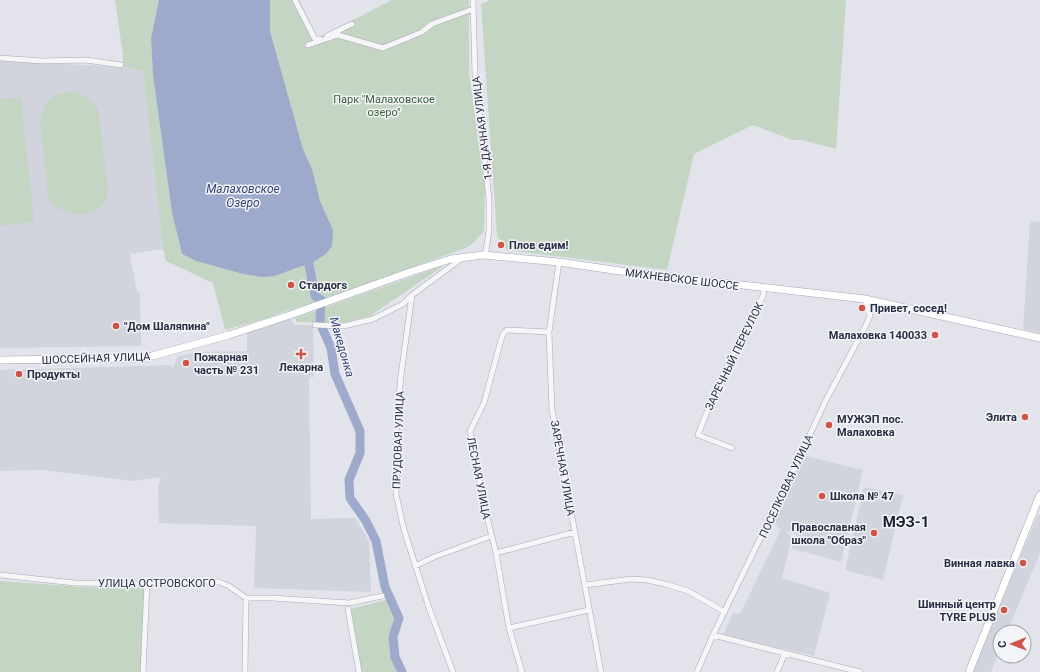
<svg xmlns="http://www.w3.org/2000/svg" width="1040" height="672" font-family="Roboto,sans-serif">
<rect width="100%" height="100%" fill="#e3e4eb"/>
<path fill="#d1d3dd" d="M0 61 106 66 143 70 163 249 130 254 136 288 140 294 141 346 0 348Z
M1030 221 1040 222V333L1023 329Z
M290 317 294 325H313L314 377H309L311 519 355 518 369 541 371 592 254 588 256 526 159 523 158 487 161 477 133 481 43 470 0 471V370L171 365 172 369 178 356 201 352 247 351V330Z
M806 456 863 470 841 562 793 549 792 547 797 538 796 534 785 531 792 537 782 578 830 593 814 656 723 635 733 613 740 614 781 529 777 526 775 520Z
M864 487 903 495 883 580 845 570Z
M1038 514 1040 515V553L1007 632H1000V649L991 672H972Z"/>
<path fill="#c4d5c4" d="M115 0H161L151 39 153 75 172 213 182 254 196 261 243 274 275 276 302 266 309 265 326 254 333 230 320 201 312 169 303 149 270 31V0H299L318 38 392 0H469V73L485 188 484 231 471 245 463 249 321 300 277 314 271 317 225 330 213 283 166 261 163 249 143 71 123 67V55Z
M490 0H846L836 149 802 140H792L753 125 694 154 667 270 507 250 497 236 481 4Z
M71 92 77 93 89 98 98 109 108 189C107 213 81 220 62 210 59 209 54 207 51 203 50 201 49 197 48 195L40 119 45 106 50 99 57 94Z
M21 97 34 222 0 226V99Z
M445 265 370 316 343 323 297 322 295 318Z
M0 581 84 587 144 588 141 672H0Z
M389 599 397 618 391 638 393 658 399 672H361L351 609Z"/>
<path fill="#9eaacb" d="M159 0H270V31L303 149 312 169 320 201 333 230 332 246 326 254 309 265 302 266 275 276 262 277 243 274 196 261 182 254 172 213 153 75 151 39Z"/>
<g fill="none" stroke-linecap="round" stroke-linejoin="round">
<path stroke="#9eaacb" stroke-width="9" d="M305 253 309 265 315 296 321 300 320 323 331 348 335 374 360 431V453L349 480 350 498 366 521 376 541 385 587 399 618 393 637 395 657 402 672"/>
<g stroke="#a8aab5" stroke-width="6">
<path id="minor" d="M295 0 315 39H320
M473 0 475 74 489 199V231L486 251 483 255
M327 36 352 24
M308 45 338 35 383 48 422 32 432 24 473 9
M0 58 42 61 86 60 121 65
M559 262 549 332 552 410 601 672
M412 295 401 375 397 420 396 494 404 530 429 608 453 672
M315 325 344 326 373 319 403 304 412 295 461 259
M732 448 698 435 717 386 763 296 764 289
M496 553 575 532
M415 566 434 557 491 536
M0 575 75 583 147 584 204 581 219 582 229 586 246 598H272L349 603 382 596
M585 585 631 579 647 580 665 584 688 591 725 612
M348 609 359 672
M509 628 589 610
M713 635 860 672
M143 672 147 584
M245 672 246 598
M522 672 509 628 496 553 486 513 470 431 484 403 501 340 503 334 507 330 549 332
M697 672 713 635 796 465 825 402 866 325 870 316 865 299
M777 672 785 653"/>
</g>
<g stroke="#a2a6b7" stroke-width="8">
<path id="major" d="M0 360 146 358 152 356 229 335 290 315 410 272 451 259 483 255 559 262 620 271 865 299 1040 338
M969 672 1040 495"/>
</g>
<use href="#minor" stroke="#f6f6f9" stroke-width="5"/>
<use href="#major" stroke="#fff" stroke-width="7"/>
</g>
<g fill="#d05348" stroke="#f3f4f8" stroke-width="1.5">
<circle cx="501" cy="245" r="4"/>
<circle cx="291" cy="285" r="4"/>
<circle cx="862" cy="308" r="4"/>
<circle cx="116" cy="326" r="4"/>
<circle cx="935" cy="335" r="4"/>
<path d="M299 348h4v4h4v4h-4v4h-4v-4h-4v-4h4z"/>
<circle cx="186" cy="363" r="4"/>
<circle cx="19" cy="374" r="4"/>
<circle cx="1025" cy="417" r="4"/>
<circle cx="829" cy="425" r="4"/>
<circle cx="822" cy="496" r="4"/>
<circle cx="874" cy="533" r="4"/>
<circle cx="1023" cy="563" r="4"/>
<circle cx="1004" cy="610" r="4"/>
</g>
<g text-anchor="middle" stroke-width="3" stroke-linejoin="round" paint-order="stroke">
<g font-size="11" fill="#385f39" stroke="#f3f4f8">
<text x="384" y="103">Парк "Малаховское<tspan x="384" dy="13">озеро"</tspan></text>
</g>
<g font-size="11" fill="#2a2e43" stroke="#f3f4f8">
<text transform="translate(482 128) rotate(-97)" y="4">1-Я ДАЧНАЯ УЛИЦА</text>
<text transform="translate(682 279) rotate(7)" y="4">МИХНЕВСКОЕ ШОССЕ</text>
<text transform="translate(734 356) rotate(-64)" y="4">ЗАРЕЧНЫЙ ПЕРЕУЛОК</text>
<text transform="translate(96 358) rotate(-2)" y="4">ШОССЕЙНАЯ УЛИЦА</text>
<text transform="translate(398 440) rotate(-88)" y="4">ПРУДОВАЯ УЛИЦА</text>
<text transform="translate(563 468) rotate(80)" y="4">ЗАРЕЧНАЯ УЛИЦА</text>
<text transform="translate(479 478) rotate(79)" y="4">ЛЕСНАЯ УЛИЦА</text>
<text transform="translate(786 486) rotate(-65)" y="4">ПОСЕЛКОВАЯ УЛИЦА</text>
<text x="157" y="587">УЛИЦА ОСТРОВСКОГО</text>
</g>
<g font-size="11" font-weight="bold" fill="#2a2e43" stroke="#f3f4f8" text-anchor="start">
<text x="509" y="249">Плов едим!</text>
<text x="299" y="289">Стардогs</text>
<text x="870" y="312">Привет, сосед!</text>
<text x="124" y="330">"Дом Шаляпина"</text>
<text x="927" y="339" text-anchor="end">Малаховка 140033</text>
<text x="194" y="361">Пожарная<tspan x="194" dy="13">часть № 231</tspan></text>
<text x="301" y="371" text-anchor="middle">Лекарна</text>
<text x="27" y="378">Продукты</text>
<text x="1017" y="421" text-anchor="end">Элита</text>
<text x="837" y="423">МУЖЭП пос.<tspan x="837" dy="13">Малаховка</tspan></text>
<text x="830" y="500">Школа № 47</text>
<text x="866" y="531" text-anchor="end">Православная<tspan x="866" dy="13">школа "Образ"</tspan></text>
<text x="1015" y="567" text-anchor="end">Винная лавка</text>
<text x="996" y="608" text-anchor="end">Шинный центр<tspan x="996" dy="13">TYRE PLUS</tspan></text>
</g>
<g font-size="12" font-style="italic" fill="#344378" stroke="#f3f4f8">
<text x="243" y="193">Малаховское<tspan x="243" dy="14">Озеро</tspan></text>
<text transform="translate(342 347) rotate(74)" y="4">Македонка</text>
</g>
<g font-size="15" font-weight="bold" fill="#1c1f34" stroke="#f3f4f8">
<text x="906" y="527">МЭЗ-1</text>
</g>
</g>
<g transform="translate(1012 644) rotate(269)"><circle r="19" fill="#f3f4f8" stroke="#a3a5b0"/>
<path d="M0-3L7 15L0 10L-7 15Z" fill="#d05348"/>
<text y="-6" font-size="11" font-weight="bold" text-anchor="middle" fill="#2a2e43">С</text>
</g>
</svg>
